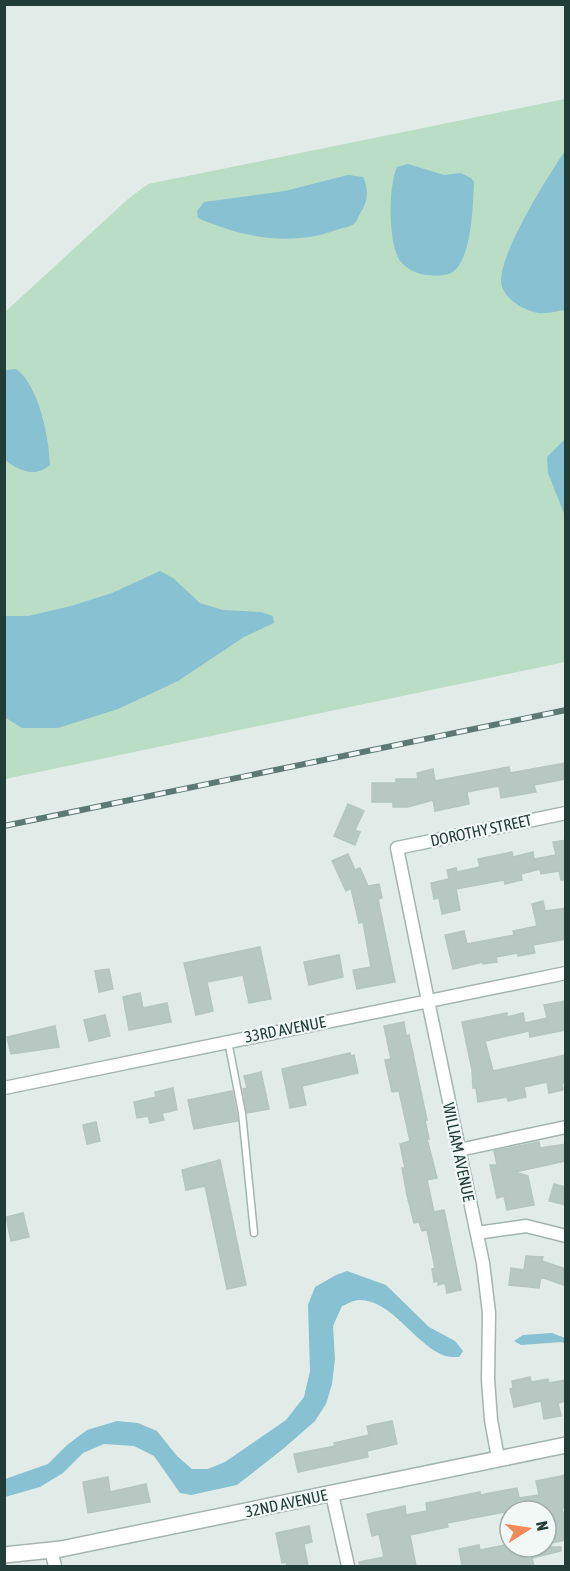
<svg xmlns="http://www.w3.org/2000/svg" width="570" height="1571" font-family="'Asap Condensed',sans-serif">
<rect width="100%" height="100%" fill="#e1ece8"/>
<path fill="#baddc6" d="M565 99V662L5 779V312L128 199 148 184Z"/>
<path fill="#88c1d2" d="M565 151V310C557 311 546 314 538 313 524 310 507 301 502 287 493 262 550 173 565 151Z
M408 164 444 175 461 173 471 178 474 182C473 204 472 262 451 273 444 276 435 276 428 275 419 275 406 269 400 261 388 243 388 187 397 167Z
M348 175 363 177C369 189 368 201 361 212 359 215 357 221 354 224 350 227 341 228 336 230 291 247 241 237 198 218L197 211 204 202 285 191Z
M16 369C39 385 49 438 50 465 35 478 19 471 5 460V370Z
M565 439V516L548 473 547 457Z
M160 571 173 578 200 603 223 610 261 612 273 616 274 623 244 637 178 681 118 709 58 728H22L6 718 4 716 5 616H28L71 606 112 593Z
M347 1271 386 1285 429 1327 455 1341 463 1351 459 1357C454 1357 449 1357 445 1356 415 1345 392 1300 360 1300 354 1300 347 1304 342 1306L333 1326 335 1359 332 1384 326 1404 315 1421 283 1449 237 1485 191 1495 180 1493 154 1456 134 1446 104 1444 83 1453 63 1473 40 1487 5 1497V1479L48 1464 67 1445 87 1430 117 1421 138 1423 157 1431 177 1456 192 1469H208L225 1462 286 1420 304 1397 310 1371 308 1305 315 1287 336 1275Z
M552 1333 565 1338V1344L562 1342 521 1345 514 1341 523 1335Z"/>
<path fill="#b7c7c1" stroke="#b4c6bf" stroke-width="1.5" d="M566 763V779L534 785 536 792 501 798 499 786 487 788 467 792 469 804 435 811 433 800 408 807H393V802H372V783H396V779H418L417 773 433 769 435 781 509 767 510 773Z
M348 804 364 811 355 830 360 832 355 845 334 836Z
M566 840V880H561L559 871 541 874 540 869 521 874 522 880 505 884 504 880 456 889 460 910 442 914 439 898 434 899 431 883 449 879 447 870 456 868 457 872 480 867 478 859 512 852 513 857 533 852 534 859 556 855 553 842Z
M348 854 355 870 360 868 368 886 379 884 382 898 378 899 395 982 357 989 353 970 371 967 363 922 359 923 351 888 346 891 332 861Z
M543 901 545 911 566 908V939L533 945 535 953 518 956V953L496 957 497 962 483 964V962L453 969 445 935 464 931 467 944 514 935 513 931 537 926 532 904Z
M260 947 271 999 249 1003 243 975 207 982 213 1011 196 1015 184 963Z
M339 955 343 977 309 985 304 962Z
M109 969 113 989 99 992 95 971Z
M140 993 143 1008 167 1003 171 1022 129 1030 123 997Z
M566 1001V1030L530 1037 529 1031 485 1041 493 1071 566 1055V1083H562L563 1090 549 1093 547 1082 524 1087 526 1097 508 1101 507 1097 478 1102 476 1088H473L472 1070 462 1022 507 1013V1017L523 1013 525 1023 547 1018 544 1005Z
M105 1015 110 1036 89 1041 84 1020Z
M404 1022 406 1036 409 1035 427 1120H425L429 1139H427L437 1178 427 1180 434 1212 444 1210 461 1290 447 1293 445 1283 438 1285V1281L434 1282 432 1269 435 1268 427 1230 422 1231 419 1222 414 1223 407 1195 402 1168H405L400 1144 410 1141 399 1091 392 1092 385 1060 391 1059 384 1026Z
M55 1026 59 1047 11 1054 7 1037Z
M350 1053 351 1056 354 1055 358 1073 302 1086 306 1105 290 1108 282 1069Z
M261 1072 269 1109 247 1113 243 1089 247 1088 244 1076Z
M173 1088 177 1110 162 1113 164 1120 150 1123 148 1116 137 1118 134 1102 156 1097 155 1092Z
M232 1091 238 1121 194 1129 188 1100Z
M96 1122 100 1141 87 1144 83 1125Z
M539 1142 540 1148 566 1144V1161L515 1172 528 1176 534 1205 507 1210 504 1196 497 1198 494 1184 490 1165H497L494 1151Z
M220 1160 246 1285 227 1289 205 1186 186 1190 182 1170Z
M554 1184 566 1187V1205L549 1201Z
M23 1213 29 1237 11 1241 6 1217Z
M526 1256 543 1257 542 1261 566 1269V1286L541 1277 539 1288 509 1285 511 1268 524 1270Z
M530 1377 531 1382 548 1379 549 1383 566 1380V1401L558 1403 561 1416 544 1419 541 1401 514 1407 510 1389 513 1388 512 1381Z
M392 1421 397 1444 367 1451 368 1457 298 1472 294 1454 335 1446 334 1443 369 1435 367 1426Z
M566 1475V1508H562L566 1527V1540L546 1544V1511H510L447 1523 448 1527 410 1535 416 1566H360L359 1562 384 1557 379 1534 372 1536 367 1514 405 1506 406 1515 427 1511 426 1503 480 1492V1495L517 1488 519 1498 539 1495 536 1481Z
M108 1477 110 1492 146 1484 150 1502 88 1513 83 1482Z
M309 1526 312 1542 304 1544 308 1566H287L286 1562 282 1563 276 1533Z
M510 1544V1547H561V1551L532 1558 534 1566H514L513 1564 502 1566H462L459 1549 479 1545 480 1550Z"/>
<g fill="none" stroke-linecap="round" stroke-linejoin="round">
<g stroke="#a4b4b0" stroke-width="9">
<path id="service" d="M228 1041 242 1113 254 1233"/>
</g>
<g stroke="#a4b4b0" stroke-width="15">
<path id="minor" d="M4 1088 566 973
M459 1150 566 1127
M477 1233 526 1226 566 1236
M498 1458 491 1420 488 1379 489 1313 483 1263 428 1001 397 848 566 813
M332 1494 348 1566
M51 1550 55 1566"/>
</g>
<g stroke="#a4b4b0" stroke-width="18">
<path id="tertiary" d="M4 1555 61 1549 566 1445"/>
</g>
<use href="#service" stroke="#fff" stroke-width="6"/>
<use href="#minor" stroke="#fff" stroke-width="12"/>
<use href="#tertiary" stroke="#fff" stroke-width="15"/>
<g stroke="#5c7973" stroke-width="6">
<path id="rail" d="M4 826 566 710"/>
</g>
<use href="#rail" stroke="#f2f8f6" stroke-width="4" stroke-dasharray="11" stroke-linecap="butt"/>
</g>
<g text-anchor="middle" stroke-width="4.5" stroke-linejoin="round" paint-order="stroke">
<g font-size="16" fill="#213d38" stroke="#f2f8f6">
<text transform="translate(481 830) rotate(-12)" y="6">DOROTHY STREET</text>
<text transform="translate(285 1029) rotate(-11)" y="6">33RD AVENUE</text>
<text transform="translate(459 1152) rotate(78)" y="6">WILLIAM AVENUE</text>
<text transform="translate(286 1503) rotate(-12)" y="6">32ND AVENUE</text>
</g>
</g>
<rect width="570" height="1571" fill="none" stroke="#213d38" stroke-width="12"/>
<g transform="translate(528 1529) rotate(78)"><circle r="28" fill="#f2f8f6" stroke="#9eadaa" stroke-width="1.5"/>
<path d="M0-4.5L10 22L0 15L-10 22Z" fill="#f48958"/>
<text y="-9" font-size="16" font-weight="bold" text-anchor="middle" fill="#213d38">N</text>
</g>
</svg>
